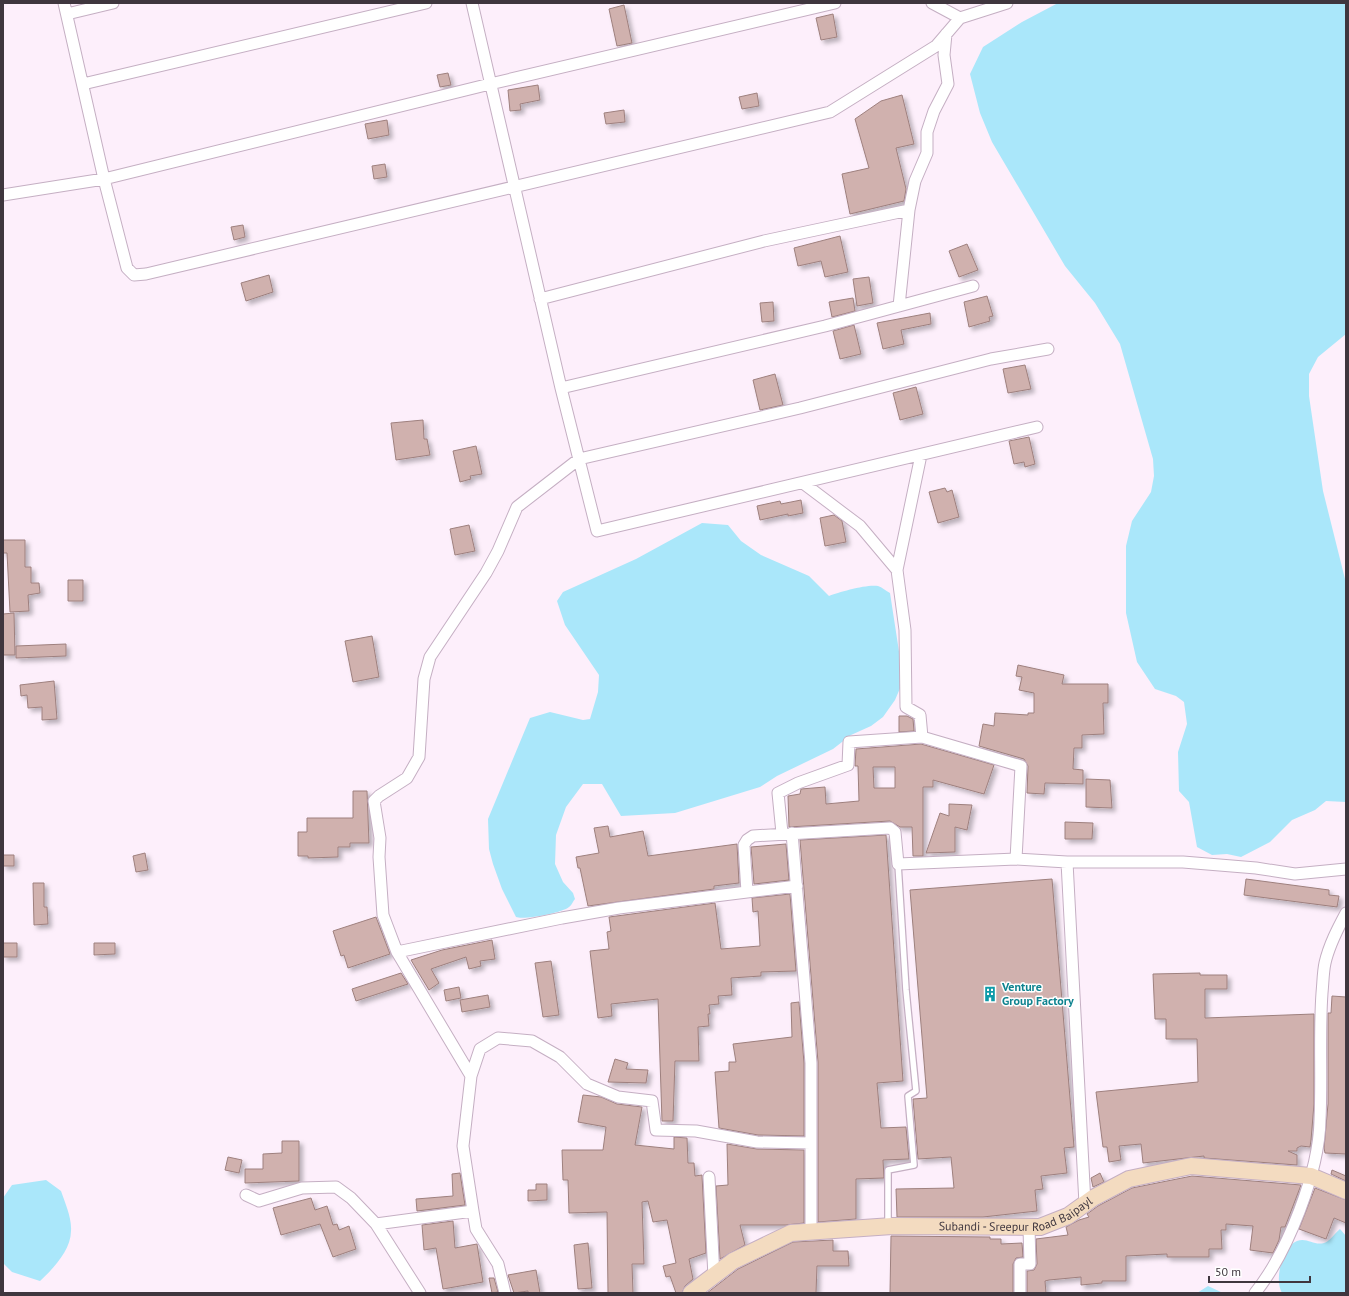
<svg xmlns="http://www.w3.org/2000/svg" width="1349" height="1296" font-family="'PT Sans',sans-serif">
<defs>
<filter id="shadow"><feDropShadow dx="3.5" dy="3.5" stdDeviation="2" flood-color="#0004"/></filter>
</defs>
<rect width="100%" height="100%" fill="#fdeffb"/>
<path fill="#aae7fa" d="M1058 3H1346V334L1318 357 1309 374V396L1323 491 1346 583V802L1326 801 1315 810 1292 820 1270 842 1241 857 1227 854 1212 855 1197 847 1189 802 1179 791 1178 752 1187 724 1184 702 1176 696 1155 689 1137 662 1126 613V546L1132 521 1151 492 1154 476 1153 459 1120 344 1095 303 1065 266 992 142 980 113 970 74 983 47 1022 22Z
M702 523 728 525 741 541 761 555 809 576 829 596C839 592 867 584 878 586 882 587 886 591 890 593L900 658 901 686 895 700 883 717 871 726 851 735 833 749 777 776 760 787 675 813 621 816 602 784H583L566 807 556 835 555 864 563 882 573 893 575 899C573 901 572 905 569 907 562 913 524 920 516 917L502 889 493 864 489 849 488 819 530 718 550 712 583 720 590 719 598 692 599 675 565 625 557 601 563 592 636 559Z
M46 1180 61 1191C65 1203 72 1218 71 1231 71 1250 53 1269 40 1281L12 1272 3 1263V1198L12 1185Z
M1340 1229 1346 1236V1293H1282C1274 1280 1282 1247 1297 1241 1307 1237 1314 1246 1324 1243 1329 1242 1335 1233 1340 1229Z
M1208 1286 1223 1293H1197Z"/>
<path fill="#d0b1ae" stroke="#9e807e" fill-rule="evenodd" filter="url(#shadow)" d="M624 5 632 43 617 46 609 9Z
M833 14 837 37 821 40 816 18Z
M448 73 451 85 440 87 437 75Z
M538 85 540 100 520 104 521 110 510 111 508 90Z
M757 93 759 106 742 109 739 97Z
M902 95 914 144 896 148 906 189 904 201 850 214 842 174 869 168 855 119 881 101Z
M624 110 625 122 606 124 604 113Z
M387 120 389 135 368 139 365 124Z
M385 164 387 177 374 179 372 166Z
M243 225 245 237 234 240 231 227Z
M840 236 848 272 825 277 821 261 798 266 794 248Z
M967 244 978 270 959 277 949 251Z
M269 275 273 292 246 301 241 283Z
M869 277 873 303 857 306 853 279Z
M987 296 993 316 989 317 990 321 969 327 964 302Z
M853 298 855 311 832 317 829 302Z
M773 302 774 321 762 322 760 303Z
M930 313 931 324 901 330 904 344 883 349 877 323Z
M854 325 861 354 840 359 833 331Z
M1025 365 1031 389 1008 393 1003 369Z
M775 374 783 405 760 410 753 380Z
M916 387 923 414 900 420 893 393Z
M423 420 424 439H427L430 455 396 460 391 423Z
M1029 437 1035 464 1025 467 1024 462 1014 464 1009 441Z
M476 446 482 474 470 476 471 479 460 482 453 451Z
M945 488 947 492 952 490 959 517 938 523 929 492Z
M801 500 803 513 788 516V514L760 520 757 506 780 501 781 504Z
M834 515 842 521 846 542 825 546 820 518Z
M469 525 475 551 455 555 450 529Z
M3 540H25V567H31V583H39L40 593 28 595 29 611 10 612 7 553H3Z
M68 580H83V601H68Z
M14 613 15 655H3V614Z
M372 636 379 677 353 682 345 641Z
M66 644V656L16 658V646Z
M1018 665 1064 675 1062 684H1108V703H1103L1104 734 1082 735V748H1074L1073 769 1083 770V784L1045 783 1044 794 1027 793 1028 766 1024 759 979 746 983 724 994 726 995 713 1028 715V713H1034V693L1019 690 1022 677 1016 676Z
M54 681 57 719 42 720V707L28 708 27 695 21 696 20 685Z
M899 716H907L913 719 914 731 899 732Z
M921 744 994 765 984 794 933 780V787H923V856H913L912 827H900L890 821 789 827 788 796 800 794 801 789 825 787 826 804 859 801 858 766H855L856 749ZM873 767H895V788H874Z
M1086 779 1110 780 1112 808 1086 807Z
M353 791H367L369 843H350V847H338V857L308 858V856H298V832H307V818H353Z
M949 804 972 805 967 830 955 827V852L926 853 940 813 949 816Z
M1065 822 1093 823 1092 839H1065Z
M608 826 610 837 643 831 648 856 737 844 739 883 714 886V889L588 906 580 868H578L576 857 599 853 594 828Z
M886 835 903 1081 877 1083 881 1128 906 1127 909 1159 883 1160 884 1178 856 1179V1219L818 1222V1062L800 840Z
M786 844 789 880 754 884 751 847Z
M145 853 148 870 136 872 133 856Z
M3 855H14V866H3Z
M1052 879 1074 1147 1064 1148 1067 1173 1041 1176 1043 1189 1035 1190 1037 1211 983 1217H897L896 1189 954 1188 951 1157 918 1159 913 1099 927 1098 910 890Z
M1246 879 1329 890V895L1339 896 1337 907 1244 895Z
M33 883H44V907H47L48 924 34 925Z
M790 894 796 971 761 972V976L731 978 732 995 718 996 719 1004 709 1005 710 1014H708L709 1026 698 1027 699 1061H675L673 1121H662L658 999 611 1004 612 1016 598 1018 590 951 609 949 607 932 611 931 609 917 715 903 721 949 760 946 758 911 753 912 752 898Z
M376 917 390 954 348 968 344 955 341 956 333 931Z
M492 940 495 959 480 961 481 966 469 969 466 957 431 969 439 983 429 990 411 960 442 950Z
M3 943H17V957H3Z
M94 943H115V954L94 955Z
M551 961 559 1015 543 1017 535 963Z
M401 973 408 984 356 1001 352 989Z
M1200 973V975H1227V989H1205V1018L1314 1014V1104L1311 1140 1310 1147 1301 1146 1297 1148V1151H1288L1297 1155V1165L1204 1158V1156L1143 1163 1141 1144 1119 1146 1121 1160 1109 1162 1107 1147H1103L1096 1092 1198 1082 1197 1039H1166V1019H1155L1153 974Z
M459 987 461 998 446 1001 444 990Z
M488 995 490 1007 462 1012 460 1000Z
M1332 996 1346 997V1154L1325 1153 1324 1148 1328 1104V1013H1331Z
M799 1002 804 1063V1136L758 1135 719 1128 715 1072 729 1071V1062H736L733 1044 792 1037 791 1003Z
M615 1059 628 1063 626 1069 648 1070 646 1083 608 1082Z
M583 1095 601 1097 617 1104 642 1107 635 1145 674 1149V1137L687 1138 688 1163H694L695 1176 702 1175 706 1253 689 1259 693 1279 685 1286 682 1293H676L670 1276 666 1277 663 1266 676 1263 667 1220 653 1222 648 1201 642 1202 644 1264H632L633 1293H608L607 1212 569 1213 568 1180H563L562 1150H603L606 1127 578 1122Z
M282 1141H299V1181L245 1183V1169H263V1154L282 1153Z
M727 1144 757 1149 804 1150V1223L786 1225H740L745 1245 720 1259 716 1186 728 1185Z
M228 1157 242 1160 239 1173 225 1170Z
M1332 1170 1346 1176V1181L1331 1174Z
M460 1173 465 1205 417 1211 416 1199 453 1196 452 1174Z
M1100 1173 1104 1182 1093 1187 1091 1178Z
M1192 1176 1301 1185 1285 1227H1281L1279 1240 1273 1253 1250 1250 1253 1226 1226 1224V1230H1221L1222 1249H1209V1257H1167V1254L1126 1256V1281H1102V1283L1081 1285V1277L1049 1280 1045 1281 1046 1293H1027V1271L1034 1270 1037 1264 1036 1239 1068 1235 1066 1227 1079 1220 1089 1217 1087 1214 1098 1206 1132 1188Z
M536 1184H547V1200L528 1201V1190H536Z
M1315 1188 1346 1200V1223L1334 1218 1326 1239 1299 1229Z
M311 1198 315 1210 327 1206 333 1225 337 1224 339 1230 349 1226 356 1249 333 1257 320 1224 281 1235 273 1208Z
M453 1221 455 1248 477 1244 483 1282 443 1289 436 1248 424 1250 422 1225Z
M891 1236 990 1237V1239H1001V1244L1022 1243 1023 1257 1016 1258 1013 1264V1293H890Z
M833 1240V1251H848L849 1266H817L816 1293H707L738 1269 793 1242Z
M588 1243 592 1288 578 1289 574 1245Z
M536 1270 540 1293H528V1291L514 1293 508 1275Z
M489 1278H494L498 1292 492 1293Z"/>
<g fill="none" stroke-linecap="round" stroke-linejoin="round">
<g stroke="#c5afc3" stroke-width="8">
<path id="lane" d="M888 1226V1170L914 1165 908 1096 916 1091 906 990 898 864"/>
</g>
<g stroke="#c5afc3" stroke-width="13">
<path id="street" d="M64 3 104 179 127 268 134 275 146 274 830 112 936 46 960 18 1007 3
M472 3 561 388 597 531 1037 427
M932 3 960 18
M67 14 113 3
M83 84 426 3
M3 195 104 179 490 84 835 3
M540 299 764 241 909 210
M899 306 909 210 915 181 927 153V132L934 111 948 84 944 55 946 34
M1048 349 991 359 800 408 579 459 517 507 498 551 486 573 430 657 424 679 419 757 407 778 379 796 374 801 380 838 379 857 383 915 397 952 562 918 619 908 747 892 744 845 747 840 753 836 890 828 895 832 898 864 1016 859 1067 862H1183L1256 868 1295 874 1346 869
M561 388 825 326 973 286
M803 483 860 526 897 570 905 630 906 707 920 715 922 737 1021 766 1016 859
M897 570 921 455
M782 833 778 793 798 783 848 765 849 742 922 737
M792 833 811 1063V1231
M1067 862 1085 1204
M747 892 797 886
M397 952 471 1076 463 1146 473 1211 476 1229 498 1264 505 1293
M471 1076 480 1049 498 1038 532 1041 560 1057 587 1084 618 1097 652 1101 656 1130 696 1131 757 1142 811 1143
M709 1177 714 1277
M246 1195 259 1201 302 1188 336 1187 351 1198 376 1224 473 1211
M376 1224 420 1293
M1020 1293V1264H1030L1029 1228
M1255 1293C1288 1252 1319 1172 1320 1120 1322 1077 1319 1035 1322 993 1323 983 1323 972 1325 963 1329 945 1338 928 1346 913"/>
</g>
<g stroke="#c5afc3" stroke-width="18">
<g id="secondary">
<path id="s1" d="M691 1293 733 1261 791 1233 892 1226 1040 1227 1068 1216 1093 1198 1129 1179 1191 1166 1311 1176 1346 1191"/>
</g>
</g>
<use href="#lane" stroke="#fff" stroke-width="5.5"/>
<use href="#street" stroke="#fff" stroke-width="11"/>
<use href="#secondary" stroke="#f3dbc0" stroke-width="16"/>
</g>
<defs>
<g id="building-bare" transform="scale(1.2)"><path d="M-4-6H4V6H1V3H-1V6H-4ZM-2.5-4.3h1.7v1.8h-1.7ZM.8-4.3h1.7v1.8H.8ZM-2.5-1h1.7V.8h-1.7ZM.8-1h1.7V.8H.8Z" fill="#0f9aa8" stroke="#fff" stroke-width="2.5" paint-order="stroke"/></g>
</defs>
<g fill-rule="evenodd">
<use href="#building-bare" x="990" y="994"/>
</g>
<g text-anchor="middle" stroke-width="3" stroke-linejoin="round" paint-order="stroke">
<g font-size="12" font-weight="bold" fill="#0d838f" stroke="#fff" text-anchor="start">
<text x="1002" y="991">Venture<tspan x="1002" dy="14">Group Factory</tspan></text>
</g>
<g font-size="12" fill="#3f363e" stroke="#fff">
<text dy="4" stroke="none"><textPath href="#s1" startOffset="345">Subandi - Sreepur Road Baipayl</textPath></text>
</g>
</g>
<rect width="1349" height="1296" fill="none" stroke="#3f363e" stroke-width="8"/>
<path d="M1209 1276v6h101v-6" fill="none" stroke="#3f363e" stroke-width="2"/>
<text x="1215" y="1276" font-size="12" fill="#3f363e" stroke="#ffffff" stroke-width="3" paint-order="stroke">50 m</text>
</svg>
